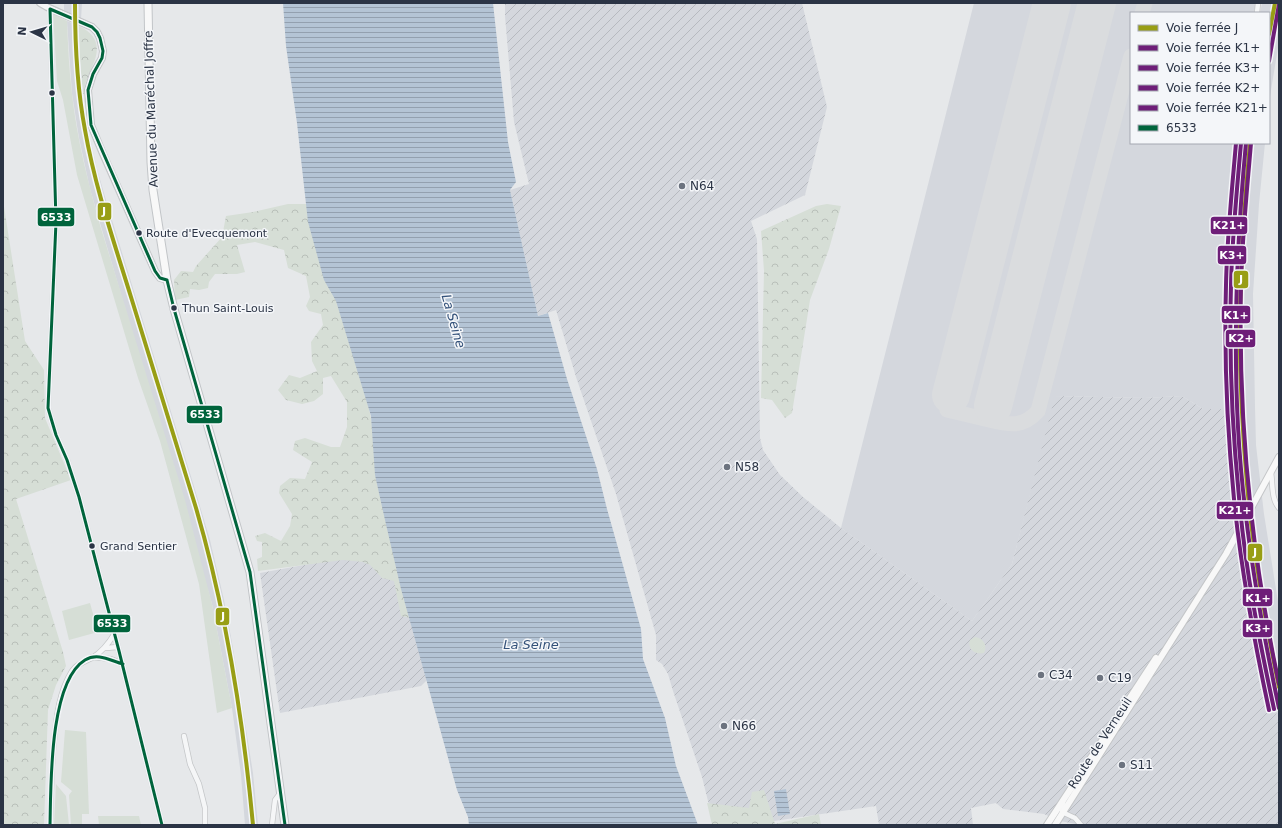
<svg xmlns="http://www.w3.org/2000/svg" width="1282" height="828" font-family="'DejaVu Sans',sans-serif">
<defs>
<pattern id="industrial-furrows" width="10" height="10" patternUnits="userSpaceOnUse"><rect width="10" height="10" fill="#d4d7dd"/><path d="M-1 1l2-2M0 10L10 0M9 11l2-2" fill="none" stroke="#b6b9bf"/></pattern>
<pattern id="forest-crowns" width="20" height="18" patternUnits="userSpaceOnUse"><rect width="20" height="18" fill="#d6ded6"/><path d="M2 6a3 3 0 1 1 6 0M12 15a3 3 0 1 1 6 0" fill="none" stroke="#b8bfb9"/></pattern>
<pattern id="water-rules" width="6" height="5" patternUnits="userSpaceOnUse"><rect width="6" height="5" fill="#b4c4d5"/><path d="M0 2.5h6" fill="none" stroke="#93a0af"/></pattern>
</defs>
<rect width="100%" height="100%" fill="#e6e8ea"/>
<path fill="#d4d7dd" d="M64 3H82L81 19 64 10Z
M974 3H1256L1254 13H1131V143H1236L1226 284 1233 395 1231 295 1235 204 1241 143H1265L1259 204 1253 294 1255 407 1256 445 1264 514 1279 608V725L1267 668H1262L1259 634 1247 567 1237 467 1233 409H1203L1182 396 1145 398 1056 396 1012 564 972 621 841 528Z
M1262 3H1279V42L1269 102V13H1260Z
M67 21 79 26V56L83 98 88 129 97 169 108 207 193 483 210 540 224 600 233 648 253 773 258 825H245L241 775 232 708 212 604 90 189 79 138 72 94Z"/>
<path fill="url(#industrial-furrows)" d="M505 3H802L827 107 805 195 751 221 757 239 760 438 763 450 780 475 803 497 841 528 972 621 1012 564 1055 396 1145 398 1182 396 1203 409H1233L1237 467 1247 567 1259 634 1262 668H1267L1279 725V825H1081L1060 821 1044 814 1003 809 996 803 971 808 973 825H879L876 806 747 825H714L702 777 673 691 668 674 662 664 656 660V635L616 494 576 377 556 310 538 316 510 190 529 184 514 122 505 16Z
M391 549 401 589 427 680 421 686 280 713 260 573Z"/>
<path fill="#d6ded6" d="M53 14 67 21C68 45 69 70 72 94 77 139 88 182 100 225L185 500 212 604 232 708 217 713 199 584 160 441 138 378 77 175 63 100 57 81Z
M90 603 98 632 69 640 62 611Z
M975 637C983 638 988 645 984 653 975 655 967 649 970 640Z
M65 730 86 732 89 814H82V825H71L69 795 72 791 61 782Z
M56 784 66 796 69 825H54Z
M98 816H139L141 825H99Z"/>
<path fill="url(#forest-crowns)" d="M79 26C98 35 101 48 92 67 89 75 85 82 84 91 84 100 87 110 88 119 81 88 79 57 79 26Z
M3 200 25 341 44 370 45 418 71 480 16 499 63 652 66 666 56 685 48 710 44 825H3Z
M288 204H312L360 368 415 619 401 616 394 581 382 578 370 565 363 562 343 560 258 571 257 559 262 557V542L257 541 255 536 265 533 281 541 290 526 292 514 279 493 280 486 290 478 305 479 312 462 293 450 295 441 305 438 331 447H340L347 427V402L331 376 323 378V394L314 401 302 404 286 400 278 390 289 375 300 378 317 371 312 361 311 342 323 325 321 314 309 311 306 306 310 297 306 276 288 268 284 250 255 242 237 245 245 272 237 274H215L209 282 208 288 199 290 190 289 189 297 175 300 174 280 181 271 193 272 196 266 222 237 226 216 253 212Z
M827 204 841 206 829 249 810 300 792 413 785 418 772 400 761 398 764 271 761 231 816 206Z
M764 790 775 824 819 814 821 825H712L707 803 749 808 752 792Z"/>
<path fill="url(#water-rules)" d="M283 3H493L508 142 516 182 510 190 538 316 548 313 567 379 597 469 607 509 641 629 643 659 665 718 676 766 698 825H469L468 817 457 790 401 589 385 520 375 475 371 416 336 301 324 280 308 222 297 123 286 46Z
M786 789 790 814 778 816 774 791Z"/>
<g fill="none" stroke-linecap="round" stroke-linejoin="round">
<path stroke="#dadcde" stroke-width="15" d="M1142 13 1145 3
M951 395 947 410 989 420
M993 406 989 420C1009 425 1023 428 1038 411L1131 56"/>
<path stroke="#dadcde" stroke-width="38" d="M951 395 1052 3
M993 406 1097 3"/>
<g stroke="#c4c6c8" stroke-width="6">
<path id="minor" d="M50 9 56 222 48 408 56 435 67 460 79 497 119 651 162 825
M1257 13 1258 3
M1231 406 1228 295 1233 203 1238 143
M1271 473C1273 484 1271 499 1279 508
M106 648 118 647
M92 657 111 659 123 664
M184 736 190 764 199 784 205 808V825
M1063 802 1062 812 1075 818 1081 825
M50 825C51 800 51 776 53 751 56 724 57 695 72 671 78 663 84 662 92 658 102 652 109 643 115 633
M272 825 275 800 278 796 281 795"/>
</g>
<g stroke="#c4c6c8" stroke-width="8">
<path id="tertiary" d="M40 3 47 7 92 27 97 32 100 38 103 51 102 58 93 74 88 90 91 125 103 154 155 271 160 278 167 280"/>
</g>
<g stroke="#c4c6c8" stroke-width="8">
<path id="secondary" d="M1047 825 1156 658
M1055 825 1226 554 1279 457"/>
</g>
<g stroke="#c2c5c8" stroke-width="9">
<path id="primary" d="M148 3 151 162 153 190 167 280 174 309 250 572 285 825"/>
</g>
<use href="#minor" stroke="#f5f6f7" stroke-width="4.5"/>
<use href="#tertiary" stroke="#f5f6f7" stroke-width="5.5"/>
<use href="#secondary" stroke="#f8f8f8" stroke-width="6"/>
<use href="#primary" stroke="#f8f8f8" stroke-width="7"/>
<g stroke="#f4f6f9" stroke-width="6">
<path id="bus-1" d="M50 9 56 222 48 408 56 435 67 460 79 497 119 651 162 825
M50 9 92 27 97 32 100 38 103 51 102 58 93 74 88 90 91 125 155 271 160 278 167 280
M167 280 174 309 250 572 285 825
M50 825C51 786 49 682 85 660 98 652 111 661 123 664"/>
</g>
<use href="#bus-1" stroke="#00643c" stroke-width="3"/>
<g stroke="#f4f6f9" stroke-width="7">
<path id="rail-1" d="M75 3C75 45 77 88 85 130 95 187 114 242 131 297 153 368 175 438 196 508 226 611 243 718 253 825
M1269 34 1275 3
M1250 143C1246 188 1242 233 1241 279 1238 347 1241 416 1247 484 1253 552 1265 620 1279 687"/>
</g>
<g stroke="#f4f6f9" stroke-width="7">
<path id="rail-2" d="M1269 61 1279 4
M1246 143C1237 238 1233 332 1238 427 1243 522 1259 615 1279 708"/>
</g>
<g stroke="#f4f6f9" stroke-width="7">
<path id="rail-3" d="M1241 143C1237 190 1232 238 1231 285 1229 356 1232 427 1239 497 1245 568 1259 639 1274 709"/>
</g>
<g stroke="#f4f6f9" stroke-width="7">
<path id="rail-4" d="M1251 143C1247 191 1242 238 1241 285 1238 419 1251 553 1279 684"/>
</g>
<g stroke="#f4f6f9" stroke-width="7">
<path id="rail-5" d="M1236 143C1232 190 1227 237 1226 285 1224 356 1227 428 1234 499 1241 570 1254 640 1269 710"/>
</g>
<use href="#rail-1" stroke="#989e15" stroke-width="4"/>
<use href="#rail-2" stroke="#6e1e78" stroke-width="4"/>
<use href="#rail-3" stroke="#6e1e78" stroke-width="4"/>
<use href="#rail-4" stroke="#6e1e78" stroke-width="4"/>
<use href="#rail-5" stroke="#6e1e78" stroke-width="4"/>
</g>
<g fill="#2b3445" stroke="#f4f6f9" stroke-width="1.5">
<circle cx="52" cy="93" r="3.5"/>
<circle cx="139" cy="233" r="3.5"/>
<circle cx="174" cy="308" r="3.5"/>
<circle cx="92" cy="546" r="3.5"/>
</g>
<g fill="#6c737f" stroke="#f4f6f9" stroke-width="1.5">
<circle cx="682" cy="186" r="4"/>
<circle cx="727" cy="467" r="4"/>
<circle cx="1041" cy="675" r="4"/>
<circle cx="1100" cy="678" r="4"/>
<circle cx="724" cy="726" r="4"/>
<circle cx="1122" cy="765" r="4"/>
</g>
<g text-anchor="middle" stroke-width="3" stroke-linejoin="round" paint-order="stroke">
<g font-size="11" fill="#2b3445" stroke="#f4f6f9" text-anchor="start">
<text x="146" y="237">Route d'Evecquemont</text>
<text x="182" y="312">Thun Saint-Louis</text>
<text x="100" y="550">Grand Sentier</text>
</g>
<g font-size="12" fill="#2b3445" stroke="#f4f6f9">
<text transform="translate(151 109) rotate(-92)" y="4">Avenue du Maréchal Joffre</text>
<text transform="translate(1100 743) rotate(-57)" y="4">Route de Verneuil</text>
</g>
<g font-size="12" fill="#2b3445" stroke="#f4f6f9" text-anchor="start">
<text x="690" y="190">N64</text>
<text x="735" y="471">N58</text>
<text x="1049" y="679">C34</text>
<text x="1108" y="682">C19</text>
<text x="732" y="730">N66</text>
<text x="1130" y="769">S11</text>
</g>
<g font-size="13" font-style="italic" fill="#34527a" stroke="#f4f6f9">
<text transform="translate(454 321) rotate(74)" y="5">La Seine</text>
<text x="531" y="649">La Seine</text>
</g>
</g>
<g stroke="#f4f6f9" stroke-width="1.5">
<rect x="97" y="202" width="15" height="19" rx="4" fill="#989e15"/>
<rect x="37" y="207" width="38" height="20" rx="4" fill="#00643c"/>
<rect x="1210" y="216" width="38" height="19" rx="4" fill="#6e1e78"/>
<rect x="1217" y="245" width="30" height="20" rx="4" fill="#6e1e78"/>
<rect x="1233" y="270" width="16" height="19" rx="4" fill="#989e15"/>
<rect x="1221" y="305" width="30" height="19" rx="4" fill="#6e1e78"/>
<rect x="1225" y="329" width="31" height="19" rx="4" fill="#6e1e78"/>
<rect x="186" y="405" width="37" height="19" rx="4" fill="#00643c"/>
<rect x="1216" y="501" width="38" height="19" rx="4" fill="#6e1e78"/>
<rect x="1247" y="543" width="16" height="19" rx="4" fill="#989e15"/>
<rect x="1242" y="588" width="31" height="19" rx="4" fill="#6e1e78"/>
<rect x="215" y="607" width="15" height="19" rx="4" fill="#989e15"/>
<rect x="93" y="614" width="38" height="19" rx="4" fill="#00643c"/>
<rect x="1242" y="619" width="31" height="19" rx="4" fill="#6e1e78"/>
</g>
<g font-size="11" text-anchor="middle" font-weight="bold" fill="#fff">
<text x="104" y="215">J</text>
<text x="56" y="221">6533</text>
<text x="1229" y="229">K21+</text>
<text x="1232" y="259">K3+</text>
<text x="1241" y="283">J</text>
<text x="1236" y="319">K1+</text>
<text x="1241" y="342">K2+</text>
<text x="205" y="418">6533</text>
<text x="1235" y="514">K21+</text>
<text x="1255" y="556">J</text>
<text x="1258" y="602">K1+</text>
<text x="223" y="620">J</text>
<text x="112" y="627">6533</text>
<text x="1258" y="632">K3+</text>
</g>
<rect width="1282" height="828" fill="none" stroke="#2b3445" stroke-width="8"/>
<rect x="1130" y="12" width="140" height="132" fill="#f4f6f9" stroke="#a4a8b1"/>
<rect x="1138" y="25" width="20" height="6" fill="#989e15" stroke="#a4a8b1"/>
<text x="1166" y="32" font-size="12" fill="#2b3445">Voie ferrée J</text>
<rect x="1138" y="45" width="20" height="6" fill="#6e1e78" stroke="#a4a8b1"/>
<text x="1166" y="52" font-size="12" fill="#2b3445">Voie ferrée K1+</text>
<rect x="1138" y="65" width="20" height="6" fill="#6e1e78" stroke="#a4a8b1"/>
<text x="1166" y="72" font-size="12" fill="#2b3445">Voie ferrée K3+</text>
<rect x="1138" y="85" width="20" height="6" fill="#6e1e78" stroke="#a4a8b1"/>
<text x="1166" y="92" font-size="12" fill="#2b3445">Voie ferrée K2+</text>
<rect x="1138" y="105" width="20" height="6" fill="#6e1e78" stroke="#a4a8b1"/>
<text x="1166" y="112" font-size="12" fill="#2b3445">Voie ferrée K21+</text>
<rect x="1138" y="125" width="20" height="6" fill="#00643c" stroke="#a4a8b1"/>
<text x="1166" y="132" font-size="12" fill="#2b3445">6533</text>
<g transform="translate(32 32) rotate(275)" stroke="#f4f6f9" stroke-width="3" paint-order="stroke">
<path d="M0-3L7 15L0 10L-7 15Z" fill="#2b3445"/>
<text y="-6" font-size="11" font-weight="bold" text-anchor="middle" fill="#2b3445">N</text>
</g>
</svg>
